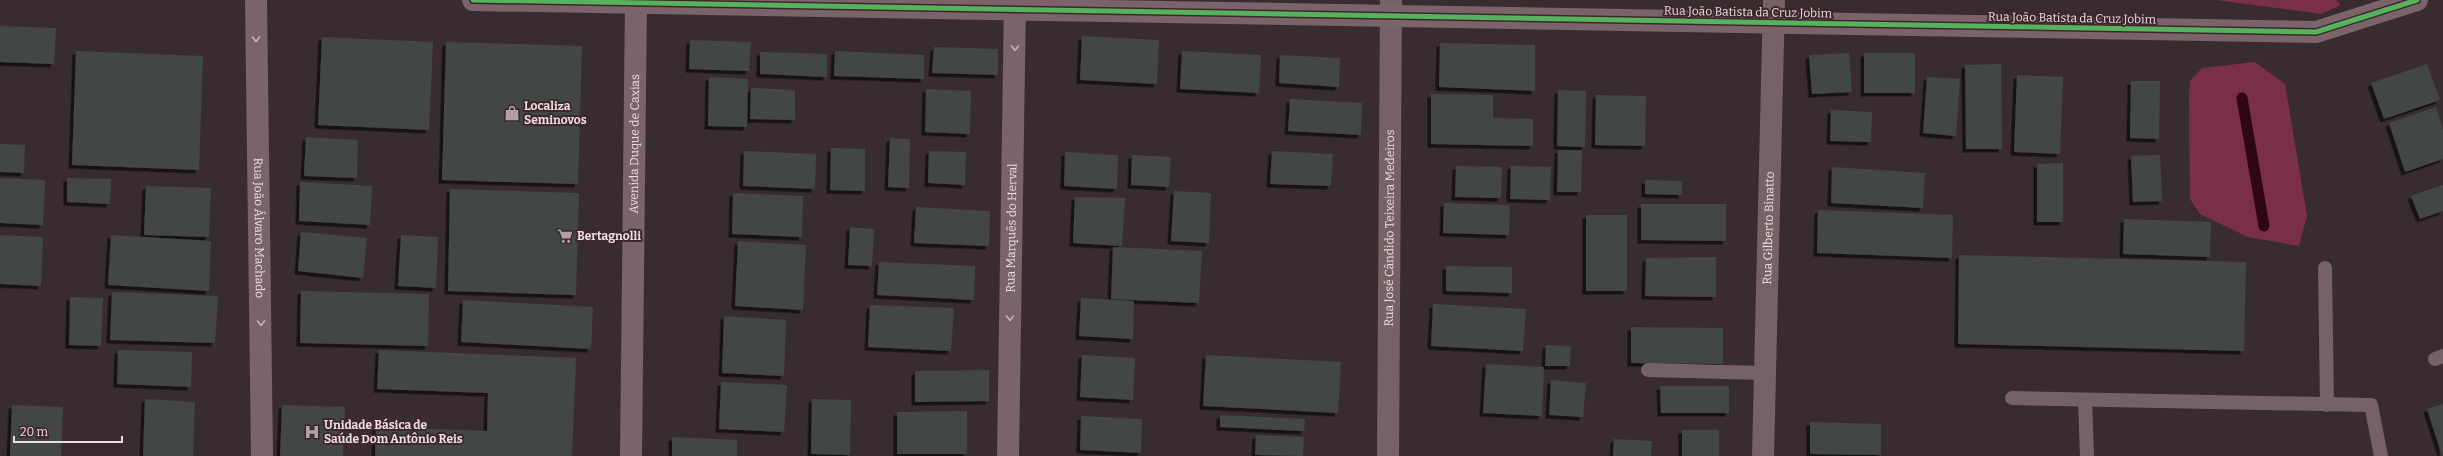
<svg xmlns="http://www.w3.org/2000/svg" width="2443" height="456" font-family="Bitter,serif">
<defs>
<filter id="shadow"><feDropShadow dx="-3.5" dy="3.5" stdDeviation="0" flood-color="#0009"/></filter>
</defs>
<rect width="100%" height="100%" fill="#392c2f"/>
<path fill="#793046" d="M2216 0H2336L2341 5 2321 14Z
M2255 62 2285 84 2307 216 2299 246 2248 237 2200 214 2190 199 2189 98 2190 81 2202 68Z"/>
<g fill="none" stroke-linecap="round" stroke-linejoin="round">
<path stroke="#300615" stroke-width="11" d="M2242 98 2264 226"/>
</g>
<path fill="#424744" filter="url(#shadow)" d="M0 26 56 28 54 64 0 62Z
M1082 36 1159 40 1157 84 1080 80Z
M322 37 433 42 429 130 318 125Z
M690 40 751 42 749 71 689 69Z
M446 42 582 46 578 184 442 180Z
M1440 43 1535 45V91L1439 87Z
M934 47 998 49V75L932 73Z
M76 51 203 56 199 170 72 165Z
M835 51 924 55V79L834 76Z
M1182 51 1261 55 1259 93 1180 89Z
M760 52 827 54V77L760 74Z
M1849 53 1852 92 1812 94 1809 55Z
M1864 53H1915V93H1864Z
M1280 55 1340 58 1339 87 1279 83Z
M2001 64 2002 149H1966L1965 65Z
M2427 64 2440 100 2384 119 2371 83Z
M2017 75 2063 77 2060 154 2014 152Z
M709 77 748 79 747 127 708 126Z
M1927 77 1960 79 1956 136 1923 133Z
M2131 81H2160L2159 139 2130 138Z
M751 88 795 90V120L750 119Z
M926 89 971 91 970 134 925 132Z
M1558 90 1586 91 1585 147 1557 146Z
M1431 94 1493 95V118L1533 119V146L1431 144Z
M1596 95 1646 96 1645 146 1595 145Z
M1290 99 1362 103 1361 135 1288 131Z
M2436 107 2443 130V159L2405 172 2389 123Z
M1831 110 1872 112 1871 142 1830 141Z
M306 137 358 140 357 178 304 176Z
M890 138 910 139 909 188 888 187Z
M0 144 25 145 24 173 0 172Z
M831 148 865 149V191L830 190Z
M1558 150H1582L1581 192H1557Z
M744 151 816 154 815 189 743 186Z
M929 151 966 152 965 185 928 183Z
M1272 151 1333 154 1331 186 1270 184Z
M1065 152 1118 155 1117 189 1064 186Z
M1132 155 1171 157 1169 187 1131 185Z
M2160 155 2162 201 2133 202 2131 156Z
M2063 163V222H2037V164Z
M1456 166 1502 167 1501 198 1455 197Z
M1511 166 1551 167 1550 200 1510 199Z
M1832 167 1925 173 1923 208 1831 203Z
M0 178 45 180 43 225 0 223Z
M67 178 111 179 110 204 67 202Z
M1645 180 1682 181V195L1645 194Z
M300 182 372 186 370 225 299 221Z
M2443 185V211L2420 219 2411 196Z
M146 186 211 188 209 237 144 235Z
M450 189 579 193 576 295 448 291Z
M1174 191 1211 193 1209 243 1171 241Z
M733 193 803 196 802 237 732 234Z
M1075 197 1125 198 1122 246 1073 243Z
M1444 203 1510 205 1509 235 1443 233Z
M1641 204H1726V241L1641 240Z
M916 207 990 211 989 246 914 243Z
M1818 210 1953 215 1952 258 1817 253Z
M1586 215H1627V291H1586Z
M2124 219 2211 222 2210 257 2123 254Z
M850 227 874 229 872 266 848 265Z
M301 232 367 238 363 278 298 271Z
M0 235 43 237 41 286 0 284Z
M111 235 211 241 209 291 108 285Z
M401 235 438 237 436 288 398 286Z
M738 241 806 245 803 310 735 306Z
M1113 247 1202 251 1199 303 1111 299Z
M1959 255 2246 262 2244 351 1958 344Z
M1716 257V297L1645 296 1646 258Z
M879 262 975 266 974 300 877 295Z
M1446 266 1512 267V293L1446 291Z
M301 291 429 294 428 346 300 343Z
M112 292 218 296 215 343 110 340Z
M70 297 103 298 101 346 69 345Z
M1081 298 1134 301 1133 339 1079 336Z
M463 300 593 307 591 349 461 342Z
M1433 304 1526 309 1523 351 1431 346Z
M870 305 954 308 951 351 868 347Z
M724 316 786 320 784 376 722 373Z
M1631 327 1723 328V364L1631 363Z
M1546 345 1571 346 1570 366H1545Z
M118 350 192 352 191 387 117 384Z
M379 350 576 358 572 456H375L376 427 487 431 488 393 377 389Z
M1082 355 1135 358 1133 400 1080 397Z
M1206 355 1341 362 1338 413 1203 406Z
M1486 364 1544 367 1542 416 1483 413Z
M989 370V401L915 402V371Z
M1551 380 1586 383 1583 417 1549 415Z
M721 382 787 385 784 432 719 429Z
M1660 386H1729V413H1661Z
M145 399 195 402 193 456H143Z
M812 399 851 400 850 455 811 454Z
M2443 404V456H2442L2427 409Z
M12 405 63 407 61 456H10Z
M282 405 345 407 343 456H280Z
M967 411V454H897V412Z
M1220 415 1305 419 1304 431 1220 427Z
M1081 416 1142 419 1141 453 1080 450Z
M1810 422 1881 424V455L1810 454Z
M1682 430H1719V456H1682Z
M1256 435 1304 437 1303 456 1255 455Z
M672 437 737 440V456H672Z
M1614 439 1652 441 1651 456H1613Z"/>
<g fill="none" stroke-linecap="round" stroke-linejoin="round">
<path stroke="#766266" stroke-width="14" d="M2325 268 2327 405
M2435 359 2443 356
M1648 370 1765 373
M2012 398 2371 405 2381 456
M2085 400 2087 456"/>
<g stroke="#766266" stroke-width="22">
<path id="s1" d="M1388 456 1391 0"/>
<path id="s2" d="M1763 456 1774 0"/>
</g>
<g stroke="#7a6369" stroke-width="22">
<path id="s3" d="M256 0 262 456"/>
<path d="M473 0 2316 32 2417 0"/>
<path id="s4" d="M631 456 636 0"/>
<path id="s5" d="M1008 456 1015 0"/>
</g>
<g stroke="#3e272c" stroke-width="8">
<path id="cycleway" d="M473 0 2316 32 2417 0"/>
</g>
<use href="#cycleway" stroke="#56b35d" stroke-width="5"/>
</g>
<defs><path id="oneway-chevron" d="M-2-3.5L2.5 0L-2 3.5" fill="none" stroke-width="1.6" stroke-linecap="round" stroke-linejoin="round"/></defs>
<g stroke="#c5b3b7">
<use href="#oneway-chevron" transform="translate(256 39) rotate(89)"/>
<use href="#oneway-chevron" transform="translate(1015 48) rotate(91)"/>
<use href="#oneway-chevron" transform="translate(1010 318) rotate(91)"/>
<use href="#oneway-chevron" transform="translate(261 323) rotate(89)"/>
</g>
<defs>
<g id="shop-bare" transform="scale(1.2)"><path d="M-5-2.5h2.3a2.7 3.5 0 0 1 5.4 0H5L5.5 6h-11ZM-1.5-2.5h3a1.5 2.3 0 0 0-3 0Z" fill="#aea0a3" stroke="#3e272c" stroke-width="2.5" paint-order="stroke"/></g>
<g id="supermarket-bare" transform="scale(1.2)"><path d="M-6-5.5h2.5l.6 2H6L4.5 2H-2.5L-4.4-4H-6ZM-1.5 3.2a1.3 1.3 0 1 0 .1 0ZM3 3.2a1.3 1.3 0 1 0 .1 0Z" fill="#aea0a3" stroke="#3e272c" stroke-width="2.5" paint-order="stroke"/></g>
<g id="hospital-bare" transform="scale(1.2)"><path d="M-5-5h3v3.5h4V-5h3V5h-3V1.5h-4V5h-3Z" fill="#aea0a3" stroke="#3e272c" stroke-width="2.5" paint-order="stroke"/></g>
</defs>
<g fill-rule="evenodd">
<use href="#shop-bare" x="512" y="113"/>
<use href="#supermarket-bare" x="565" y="236"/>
<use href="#hospital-bare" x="312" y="432"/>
</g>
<g text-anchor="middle" stroke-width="4" stroke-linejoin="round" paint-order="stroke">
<g font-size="12" fill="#eddee1" stroke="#3e272c">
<text transform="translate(1748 12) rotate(1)" y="4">Rua João Batista da Cruz Jobim</text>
<text transform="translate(2072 18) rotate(1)" y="4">Rua João Batista da Cruz Jobim</text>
<text dy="4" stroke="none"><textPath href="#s4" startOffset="312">Avenida Duque de Caxias</textPath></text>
<text dy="4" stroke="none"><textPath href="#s3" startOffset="228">Rua João Álvaro Machado</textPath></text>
<text dy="4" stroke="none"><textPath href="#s5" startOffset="228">Rua Marquês do Herval</textPath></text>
<text dy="4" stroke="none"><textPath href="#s1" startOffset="228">Rua José Cândido Teixeira Medeiros</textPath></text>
<text dy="4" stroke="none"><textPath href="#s2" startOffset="228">Rua Gilberto Binatto</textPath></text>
</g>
<g font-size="12" font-weight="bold" fill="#eddee1" stroke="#3e272c" text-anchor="start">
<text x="524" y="110">Localiza<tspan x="524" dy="14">Seminovos</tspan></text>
<text x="577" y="240">Bertagnolli</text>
<text x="324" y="429">Unidade Básica de<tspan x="324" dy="14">Saúde Dom Antônio Reis</tspan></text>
</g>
</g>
<path d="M14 436v6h108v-6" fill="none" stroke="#eddee1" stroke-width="2"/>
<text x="20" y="436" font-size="12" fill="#eddee1" stroke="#3e272c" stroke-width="3" paint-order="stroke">20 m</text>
</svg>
